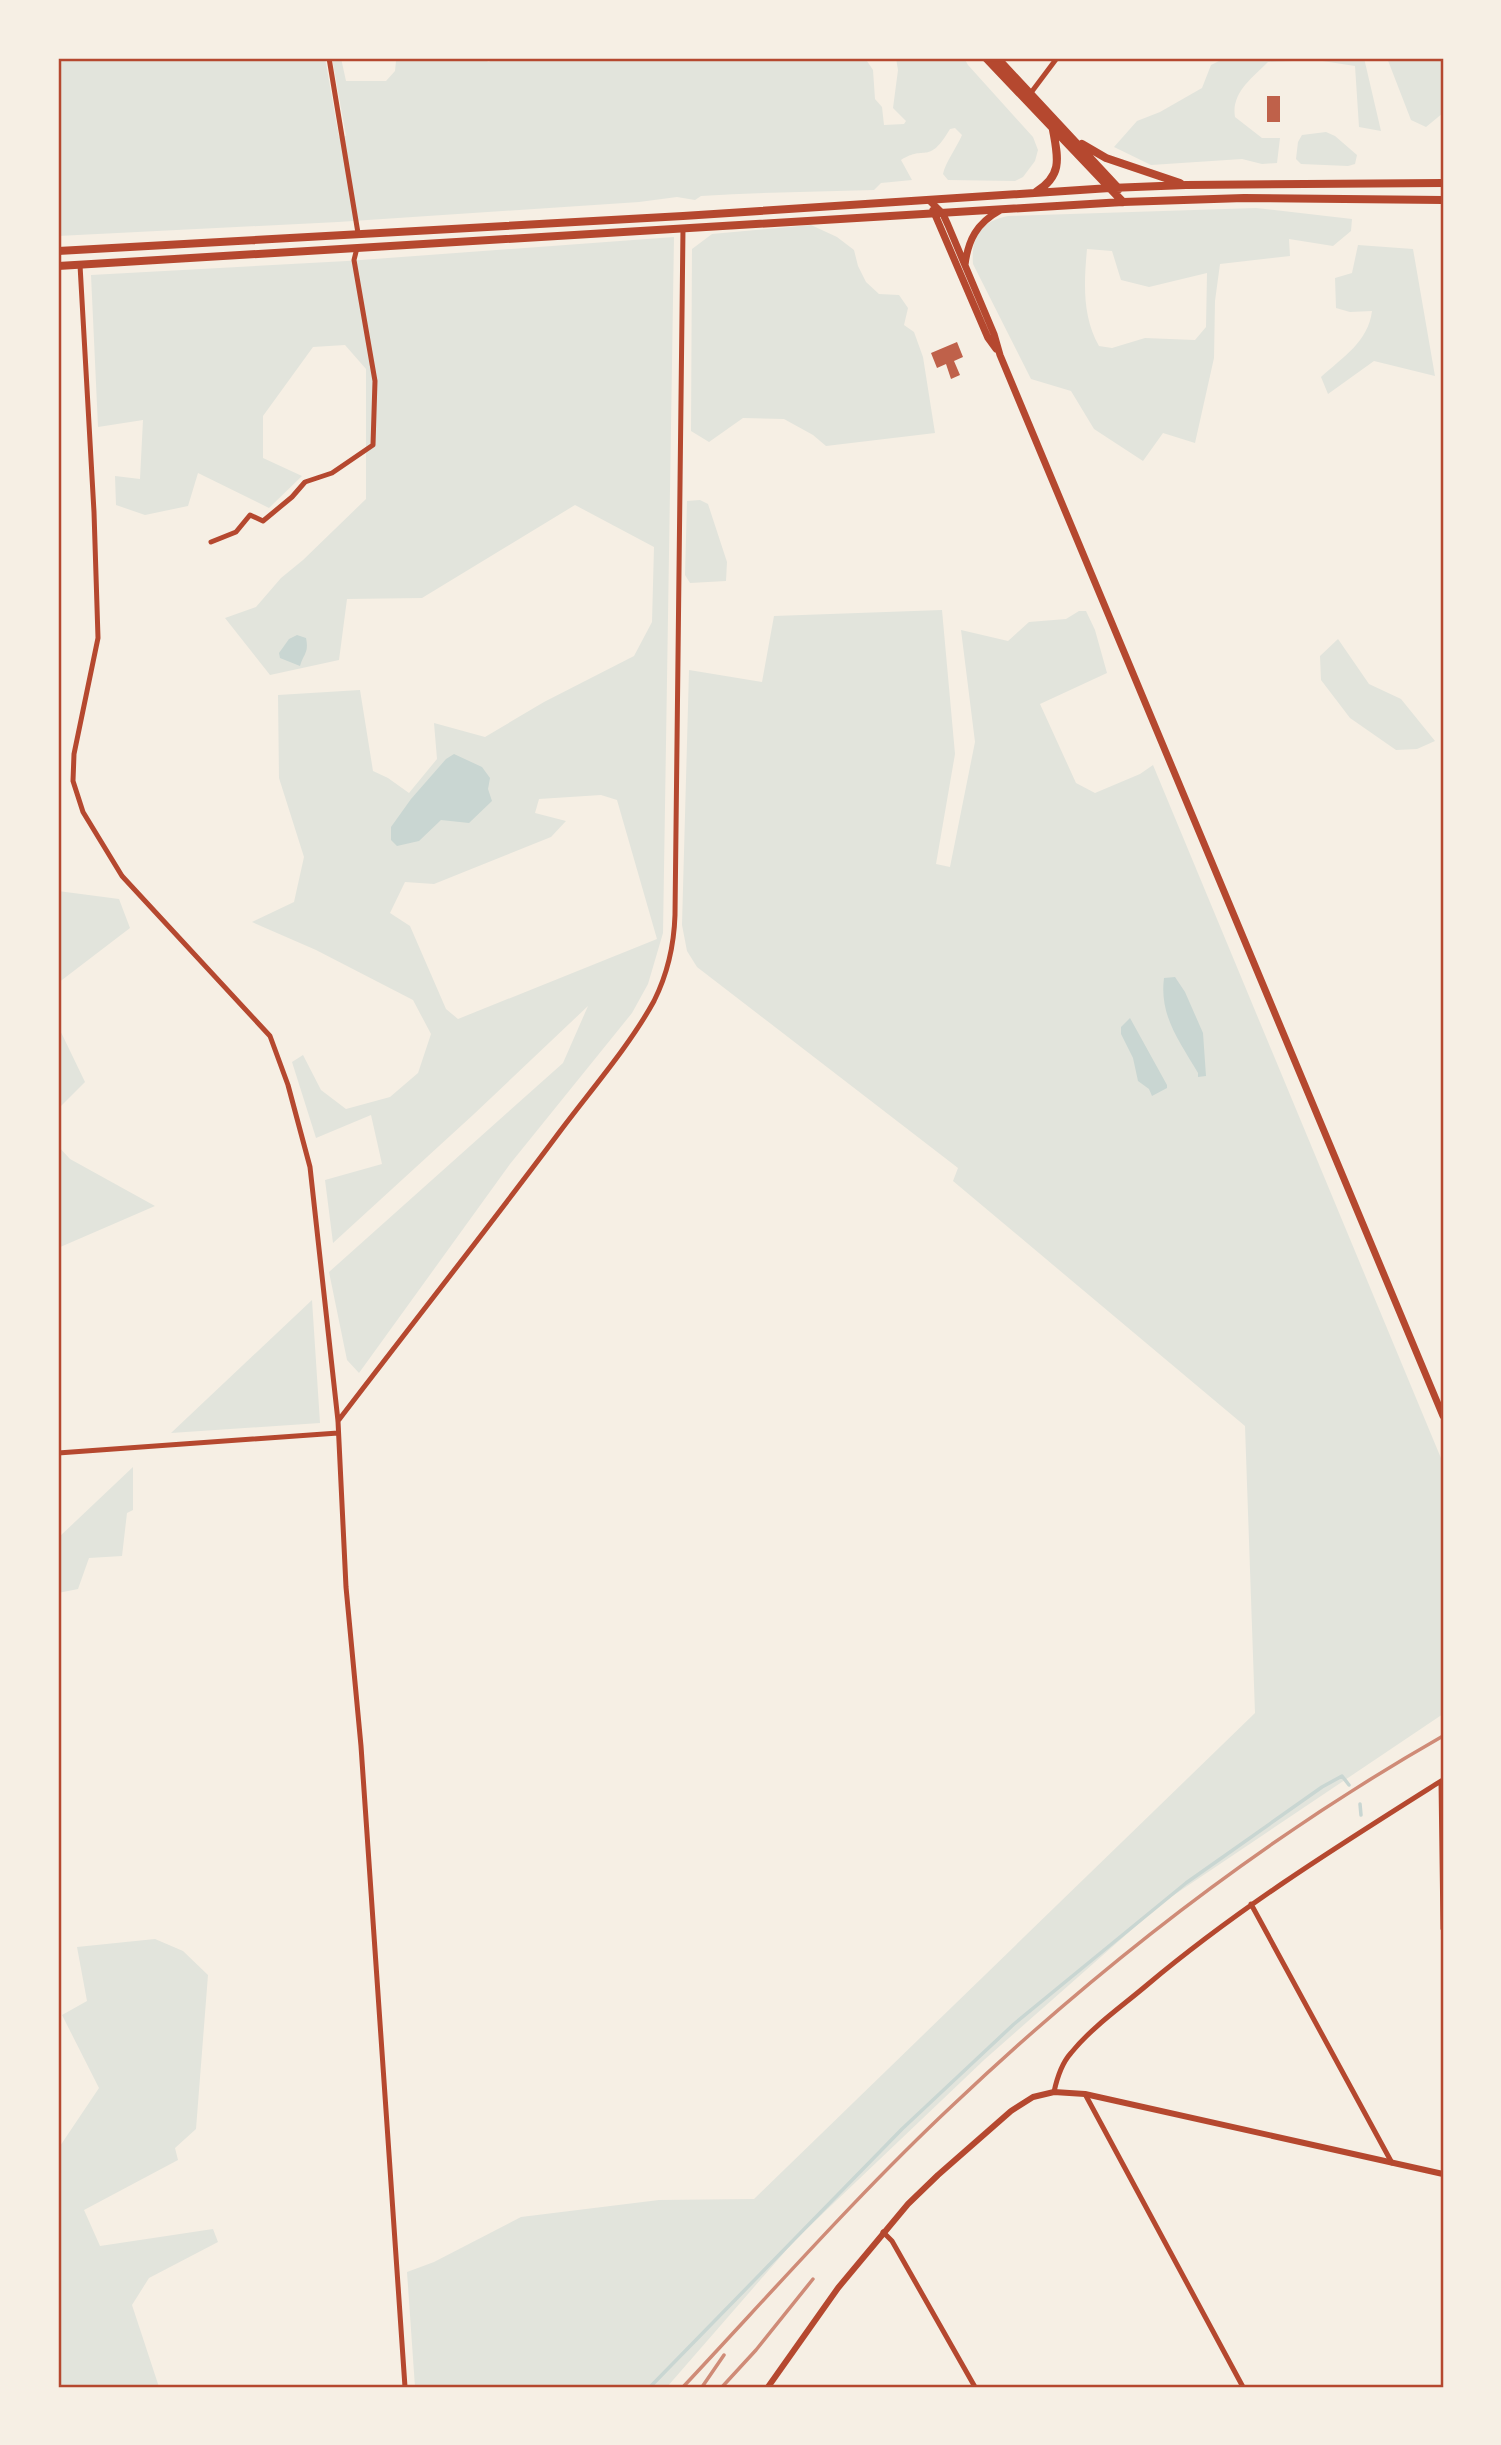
<svg xmlns="http://www.w3.org/2000/svg" width="1501" height="2445" font-family="Inter,sans-serif">
<rect width="100%" height="100%" fill="#f6efe4"/>
<path fill="#e2e4dc" fill-rule="evenodd" d="M58 58H325L339 137 346 136 332 58H341L346 81H386L395 71 396 61 372 58H480L489 62 493 58H865L873 70 875 99 882 107 884 125 904 124 906 121 893 108 898 70 896 58H964L968 65 1033 137 1038 150 1035 161 1023 177 1015 181 948 180 943 174C945 163 957 147 962 135L955 128 950 129C928 166 926 144 901 160L912 180 881 183 874 190C816 192 759 192 701 196L695 200 677 197 639 202 338 222 58 236Z
M1225 58H1364L1381 131 1359 127 1355 66 1316 60 1268 62C1252 78 1231 93 1235 117L1262 138H1280L1277 163 1262 164 1242 159 1151 165 1114 147 1137 121 1160 112 1202 88 1211 65Z
M1387 58H1443V113L1426 127 1411 120Z
M1326 132 1335 136 1357 155 1355 164 1348 166 1301 164 1296 159 1298 142 1302 135Z
M1256 208 1352 219 1351 231 1333 246 1289 239 1290 256 1220 264 1215 301 1214 358 1195 443 1163 433 1143 461 1094 429 1071 391 1031 379 973 264C971 236 980 222 1008 216ZM1087 249 1112 251 1121 280 1149 287 1207 273 1206 327 1195 340 1145 338 1112 348 1099 346C1082 316 1084 282 1087 249Z
M811 225 837 237 854 250 858 266 866 282 879 294 899 295 908 308 904 325 914 332 923 357 935 433 826 446 813 435 784 419 743 418 709 442 691 431 692 249 712 234Z
M674 237 663 933 648 984 632 1013 510 1164 359 1373 347 1360 329 1272 563 1063 588 1006 474 1114 333 1243 325 1180 382 1164 371 1115 316 1138 292 1062 303 1055 321 1090 346 1109 390 1097 418 1073 431 1034 413 1000 316 950 252 922 294 902 304 857 279 778 278 695 360 690 373 771 388 778 409 793 437 759 434 723 485 737 544 702 634 656 652 622 654 547 575 505 422 598 347 599 339 660 270 675 225 618 256 607 281 578 303 560 366 499V369L345 345 313 347 263 416V458L302 476 269 508 198 473 188 506 145 515 116 505 115 476 140 479 143 420 98 427 91 275 347 261ZM601 795 617 800 657 939 458 1019 446 1009 410 926 390 913 405 882 434 884 551 837 566 821 535 813 539 799Z
M1358 245 1413 249 1435 376 1374 361 1328 394 1321 377C1343 357 1368 342 1372 311L1350 312 1336 308 1335 278 1352 273Z
M700 500 708 504 727 562 726 581 690 583 685 575 687 501Z
M942 610 955 754 936 864 950 867 975 742 961 630 1008 641 1029 622 1066 619 1079 611H1086L1095 630 1107 673 1040 704 1076 783 1095 793 1140 774 1153 765 1443 1463V1714L1162 1903 984 2060 795 2240 667 2387H415L407 2272 434 2262 521 2217 659 2200 754 2199 1255 1713 1245 1426 953 1181 958 1168 697 967 687 951 682 925 689 670 762 682 774 616Z
M1338 639 1369 684 1401 699 1435 741 1417 749 1396 750 1350 718 1321 680 1320 656Z
M58 891 119 899 130 928 58 983Z
M58 1026 85 1082 58 1109Z
M58 1146 70 1159 155 1206 58 1248Z
M312 1300 320 1423 171 1433Z
M133 1467V1510L127 1513 122 1556 89 1558 78 1589 58 1593V1538Z
M155 1939 183 1951 208 1975 196 2129 175 2148 178 2160 84 2210 100 2246 213 2229 218 2242 149 2278 132 2305 159 2387H58V2149L99 2088 62 2015 87 2001 77 1947Z"/>
<path fill="#c9d6d2" d="M297 635 306 638C309 653 304 653 300 666L280 658 279 653 289 639Z
M454 754 482 767 490 778 488 789 492 801 469 823 441 820 419 841 397 846 391 840V827L411 799 446 759Z
M1175 977 1185 992 1203 1033 1206 1076 1198 1077V1073C1180 1042 1159 1016 1164 978Z
M1130 1018 1167 1085V1088L1152 1096 1149 1089 1138 1081 1133 1058 1121 1034V1027Z"/>
<g fill="none" stroke-linecap="round" stroke-linejoin="round">
<path stroke="#c9d6d2" stroke-width="3.5" d="M1360 1804 1361 1815
M650 2387 902 2129 1014 2024 1186 1883 1322 1787 1342 1776 1349 1785"/>
</g>
<path fill="#bf614a" d="M1267 96H1280V122H1267Z
M957 342 963 357 954 361 960 375 951 379 946 364 937 368 931 353Z"/>
<g fill="none" stroke-linecap="round" stroke-linejoin="round">
<path stroke="#b5482f" stroke-width="5" d="M329 58 358 233
M1030 94 1057 58
M80 265 94 512 98 638 74 754 73 781 83 812 122 876 270 1036 288 1085 310 1167 338 1421 346 1587 361 1746 405 2387
M211 542 236 532 250 515 263 521 292 497 305 482 332 473 373 445 375 381 354 260 357 248
M338 1421C412 1324 488 1228 561 1130 591 1090 630 1045 654 1001 668 973 674 946 675 915L683 228
M58 1453 338 1433
M1441 1781 1443 1929
M1251 1904 1392 2163
M1054 2092C1057 2078 1061 2064 1071 2053 1092 2027 1121 2007 1147 1985 1240 1907 1338 1846 1441 1781
M1085 2094 1243 2387
M883 2232 892 2241 975 2387"/>
<path stroke="#b5482f" stroke-width="6" d="M768 2387 838 2288 908 2204 938 2175 1011 2111 1033 2097 1054 2092 1085 2094 1443 2174"/>
<path stroke="#b5482f" stroke-width="7" d="M929 200 943 214 948 225 994 334 1000 355 1443 1416
M933 210 988 338 996 349
M965 265C968 240 977 223 999 211"/>
<path stroke="#b5482f" stroke-width="8" d="M986 58 1123 202
M997 58 1119 189
M1082 144 1106 158 1180 183
M1036 192C1063 175 1058 158 1053 130
M58 251 683 216 1110 188 1186 185 1443 183
M58 266 1123 202 1244 198 1443 200"/>
<path stroke="#cf8b77" stroke-width="3.5" d="M683 2387C772 2292 859 2193 954 2104 1102 1964 1266 1837 1443 1736
M702 2387 724 2355
M722 2387 756 2350 813 2279"/>
</g>
<rect width="1501" height="2445" fill="none" stroke="#f6efe4" stroke-width="119"/>
<rect x="60" y="60" width="1382" height="2326" fill="none" stroke="#b5482f" stroke-width="2.5"/>
</svg>
